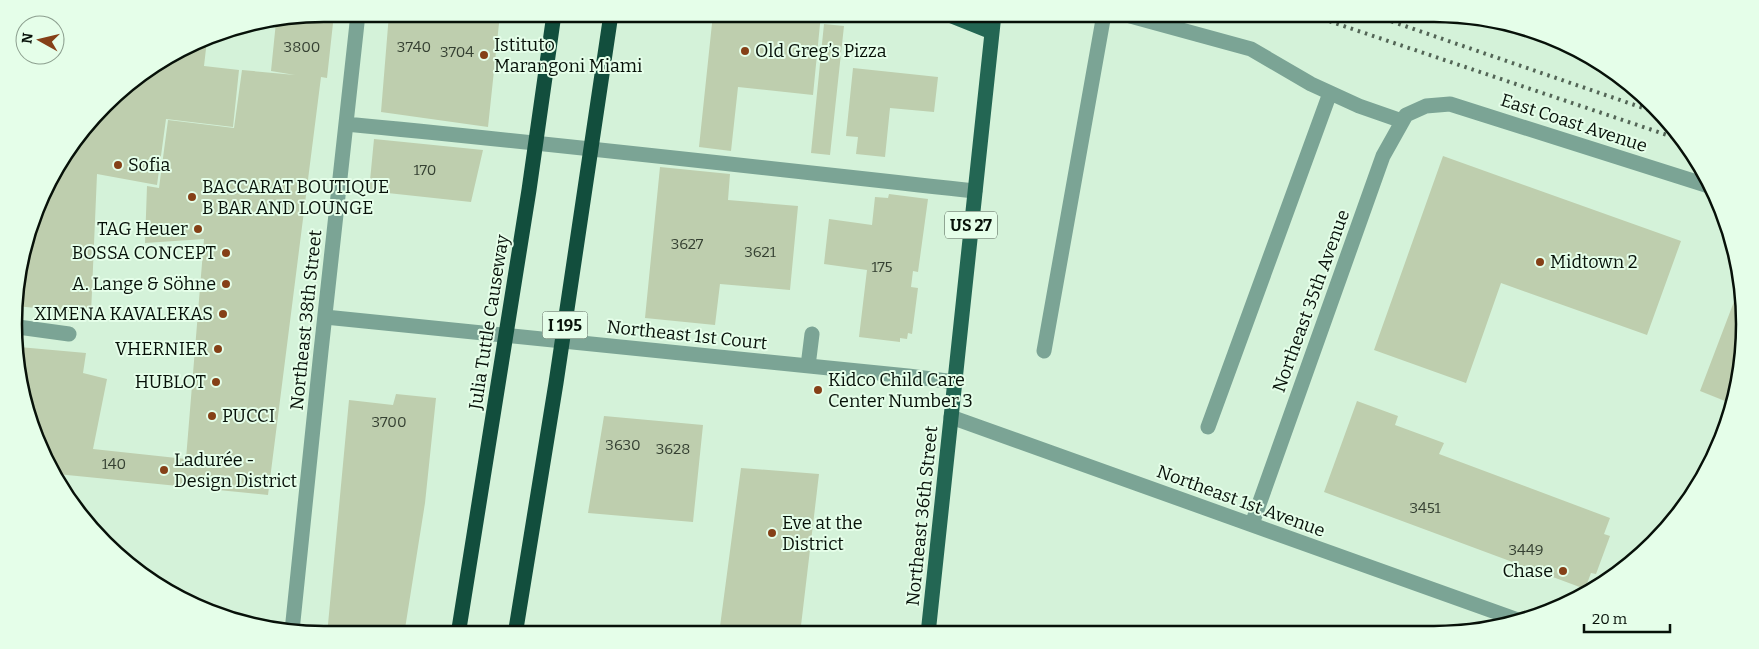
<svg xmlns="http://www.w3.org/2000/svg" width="1759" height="649" font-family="Bitter,serif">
<rect width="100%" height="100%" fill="#d4f2d9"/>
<path fill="#beceae" d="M324 14H334L327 78 321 77 268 495 57 474 20 385 19 347 86 353 83 373 107 379 93 449 186 459 204 239 145 243 147 186 159 188 168 120 234 128 242 70 295 75 271 71 276 22Z
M389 14H500L488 127 381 112Z
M713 14H745L781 18 782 14H821L813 95 738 87 731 151 699 147Z
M824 24 844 26 830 155 811 153Z
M207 40 204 66 239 70 233 127 166 119 157 185 97 174 91 314 17 306 16 284 55 169 120 91Z
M853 68 938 77 934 112 890 108 885 157 856 154 858 137 846 136Z
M374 139 483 150 471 202 369 191Z
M1443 156 1681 241 1647 335 1501 283 1466 383 1374 350Z
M660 167 730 174 728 200 798 206 790 290 720 284 715 325 645 318Z
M889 194 928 199 918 272 913 271 911 287 918 288 912 334 908 333 907 339 900 338V342L859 337 867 270 824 264 829 219 872 225 875 197 888 198Z
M1738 291 1742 292 1735 405 1700 391Z
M396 394 436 398 425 503 404 635H327L349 400 393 405Z
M1357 401 1398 416 1395 425 1444 443 1439 454 1610 518 1604 534 1610 536 1596 574 1591 573 1585 589 1324 492Z
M604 416 703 425 693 522 588 513Z
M741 468 819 474 800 634H719Z"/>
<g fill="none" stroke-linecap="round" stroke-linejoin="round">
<path stroke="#7ba495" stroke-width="15" d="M1123 14 1251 49 1311 84 1359 106 1402 121
M346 124C556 144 765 168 975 191
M325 317 908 376 955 382
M18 327 69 334
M1044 351 1104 14
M808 366 812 334
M951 417 1518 620
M1208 427 1330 93
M1252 524 1383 156 1406 115 1426 106 1450 104 1709 186
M292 631 321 351 358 14"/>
<path stroke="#236653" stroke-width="15" d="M947 14 992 32
M928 634 994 14"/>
<path stroke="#124e3d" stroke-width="15" d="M458 635 529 190 554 14
M515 635 556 383 611 14"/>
<path stroke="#536556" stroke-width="4" stroke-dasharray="2.5 5" stroke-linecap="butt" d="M1308 14 1676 138
M1370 14 1652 111"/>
</g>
<g fill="#854017" stroke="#e5fee9" stroke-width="2">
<circle cx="745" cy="51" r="5"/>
<circle cx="484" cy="55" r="5"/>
<circle cx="118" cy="165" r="5"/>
<circle cx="192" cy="197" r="5"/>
<circle cx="198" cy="229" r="5"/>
<circle cx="226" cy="253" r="5"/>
<circle cx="1540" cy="262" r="5"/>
<circle cx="226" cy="284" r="5"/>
<circle cx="223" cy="314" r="5"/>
<circle cx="218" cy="349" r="5"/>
<circle cx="216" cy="382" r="5"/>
<circle cx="818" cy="390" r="5"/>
<circle cx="212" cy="416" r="5"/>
<circle cx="164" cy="470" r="5"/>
<circle cx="772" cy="533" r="5"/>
<circle cx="1563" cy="571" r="5"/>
</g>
<g text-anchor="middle" stroke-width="4" stroke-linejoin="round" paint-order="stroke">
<g font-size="15" fill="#354032">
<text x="302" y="52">3800</text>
<text x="414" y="52">3740</text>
<text x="457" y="57">3704</text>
<text x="425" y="175">170</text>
<text x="687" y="249">3627</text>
<text x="760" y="257">3621</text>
<text x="882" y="272">175</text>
<text x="389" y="427">3700</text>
<text x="623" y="450">3630</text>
<text x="673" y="454">3628</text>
<text x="114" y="469">140</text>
<text x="1425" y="513">3451</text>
<text x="1526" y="555">3449</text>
</g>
<g fill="#e5fee9" stroke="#4a584c" stroke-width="1">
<rect x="945" y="211.5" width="52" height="27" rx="4"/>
<rect x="542.5" y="311.5" width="45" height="27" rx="4"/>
</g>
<g font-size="16" font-weight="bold" fill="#071109">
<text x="971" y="231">US 27</text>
<text x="565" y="331">I 195</text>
</g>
<g font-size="18" fill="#071109" stroke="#e5fee9" text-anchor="start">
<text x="494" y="51">Istituto<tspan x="494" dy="21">Marangoni Miami</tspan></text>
<text x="755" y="57">Old Greg’s Pizza</text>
<text x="128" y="171">Sofia</text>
<text x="202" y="193">BACCARAT BOUTIQUE<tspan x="202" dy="21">B BAR AND LOUNGE</tspan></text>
<text x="188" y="235" text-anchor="end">TAG Heuer</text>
<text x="216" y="259" text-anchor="end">BOSSA CONCEPT</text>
<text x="1550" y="268">Midtown 2</text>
<text x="216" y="290" text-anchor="end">A. Lange &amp; Söhne</text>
<text x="213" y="320" text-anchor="end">XIMENA KAVALEKAS</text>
<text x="208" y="355" text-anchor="end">VHERNIER</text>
<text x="828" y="386">Kidco Child Care<tspan x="828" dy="21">Center Number 3</tspan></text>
<text x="206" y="388" text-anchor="end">HUBLOT</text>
<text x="222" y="422">PUCCI</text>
<text x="174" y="466">Ladurée -<tspan x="174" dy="21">Design District</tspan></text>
<text x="782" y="529">Eve at the<tspan x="782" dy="21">District</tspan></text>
<text x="1553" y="577" text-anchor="end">Chase</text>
</g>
<g font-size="18" fill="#071109" stroke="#e5fee9">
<text transform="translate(1574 123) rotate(18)" y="6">East Coast Avenue</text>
<text transform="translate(1311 301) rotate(-70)" y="6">Northeast 35th Avenue</text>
<text transform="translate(306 320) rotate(-84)" y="6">Northeast 38th Street</text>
<text transform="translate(489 322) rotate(-81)" y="6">Julia Tuttle Causeway</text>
<text transform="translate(687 335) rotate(6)" y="6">Northeast 1st Court</text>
<text transform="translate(1241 501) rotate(20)" y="6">Northeast 1st Avenue</text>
<text transform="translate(922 516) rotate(-84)" y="6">Northeast 36th Street</text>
</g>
</g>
<path d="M0 0H1759V649H0ZM324 22H1434A302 302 0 0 1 1736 324V324A302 302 0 0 1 1434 626H324A302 302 0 0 1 22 324V324A302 302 0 0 1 324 22Z" fill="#e5fee9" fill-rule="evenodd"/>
<path fill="none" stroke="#071109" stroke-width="2.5" d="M324 22H1434A302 302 0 0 1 1736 324V324A302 302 0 0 1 1434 626H324A302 302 0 0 1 22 324V324A302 302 0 0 1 324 22Z"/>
<g transform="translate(40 40) rotate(278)"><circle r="24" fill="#e5fee9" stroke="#8c9f8f"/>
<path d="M0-4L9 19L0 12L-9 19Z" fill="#854017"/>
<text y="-8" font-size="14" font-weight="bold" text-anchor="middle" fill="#071109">N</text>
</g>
<path d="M1584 624v8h86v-8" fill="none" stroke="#071109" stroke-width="2.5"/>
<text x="1592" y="624" font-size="15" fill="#071109" stroke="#e5fee9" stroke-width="4" paint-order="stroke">20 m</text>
</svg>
